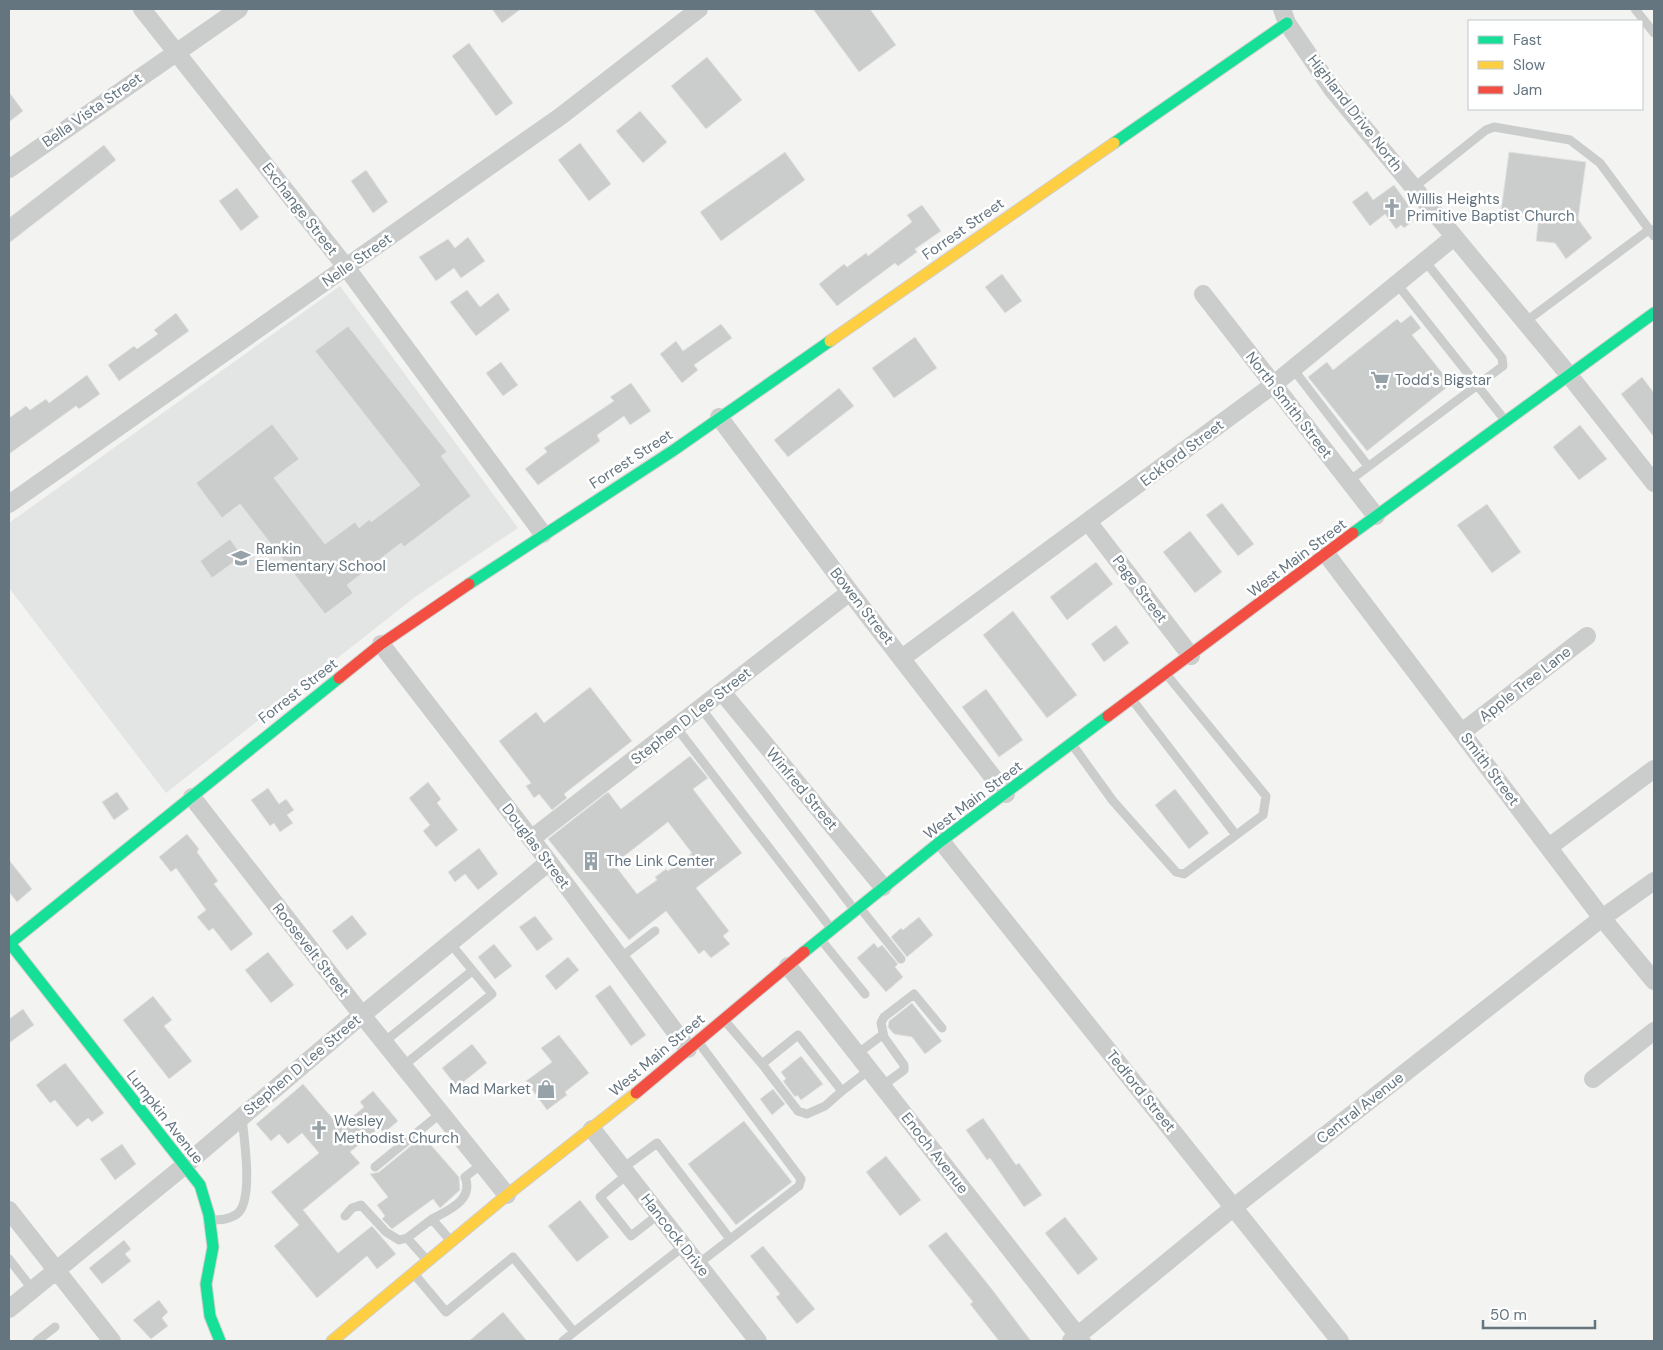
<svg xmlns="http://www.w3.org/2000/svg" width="1663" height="1350" font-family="'DM Sans',sans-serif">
<rect width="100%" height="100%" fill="#f3f3f1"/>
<path fill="#e3e4e4" d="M340 286 518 528 415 597 166 793 9 588V523Z"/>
<path fill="#cbcccc" stroke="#e2e2e1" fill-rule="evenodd" d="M492 9H521L502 23Z
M813 9H870L896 45 859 72Z
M469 43 513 103 496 116 452 56Z
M707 57 742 100 706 129 671 86Z
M9 92 23 111 9 122Z
M640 111 667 142 643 163 616 131Z
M580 143 611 184 589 201 558 160Z
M104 145 116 160 9 243V218Z
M785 152 805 180 721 241 700 212Z
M1509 152 1586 162 1578 219 1592 238 1566 259 1555 243 1536 241 1539 216 1501 211Z
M366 170 388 202 373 213 351 181Z
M1394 185 1415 214 1410 217 1413 221 1404 228 1401 225 1396 229 1385 214 1370 226 1352 202 1367 191 1373 200Z
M237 188 259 217 241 231 219 201Z
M922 205 941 231 915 249 917 252 898 266 895 263 837 306 819 284 844 264 847 267 866 253 868 256 912 222 907 215Z
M468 237 485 261 461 278 454 268 436 281 419 257 448 239 455 248Z
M1002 274 1022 301 1005 313 985 287Z
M467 290 480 307 498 293 510 310 476 336 450 302Z
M176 313 189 331 119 381 108 365 134 346 137 349 158 334 154 330Z
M1411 315 1421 328 1412 335 1451 384 1367 451 1308 377 1327 362 1333 370 1397 319 1401 323Z
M721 324 732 338 694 365 698 370 682 383 660 354 676 341 683 351Z
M348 326 447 452 441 456 471 496 404 547 401 543 347 585 353 593 325 614 240 504 222 518 196 483 272 424 299 459 274 478 325 544 355 522 359 528 370 519 371 522 420 485 315 351Z
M915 337 937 368 894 398 872 368Z
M501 362 518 385 503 396 486 373Z
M87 375 100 394 79 409 76 406 9 454V418L26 406 30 410 46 399 49 403Z
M1642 377 1654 393V437L1621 394Z
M631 383 651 411 630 425 624 416 597 435 600 441 538 485 525 469 547 452 544 448 614 401 610 397Z
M839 388 854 406 788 457 774 440Z
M1580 425 1607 459 1579 480 1553 447Z
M1222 503 1254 544 1238 556 1206 515Z
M1487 504 1521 552 1492 573 1457 525Z
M1190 531 1222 572 1195 593 1163 552Z
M230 539 242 556 212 578 200 561Z
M1096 562 1113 584 1067 620 1050 597Z
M1013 611 1077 695 1047 718 983 635Z
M1116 625 1129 643 1104 662 1091 644Z
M590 687 632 741 564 794 567 798 552 810 539 794 534 798 526 786 531 783 499 741 536 712 544 723Z
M986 689 1023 740 999 757 962 707Z
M690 756 708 778 693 789 742 853 696 888 729 931 723 936 730 944 711 958 704 950 699 954 666 911 629 940 548 839 608 792 621 809ZM668 822 692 853 668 871 666 869 655 877 657 880 637 894 614 864Z
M428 782 441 799 437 803 458 830 436 847 423 831 430 825 409 798Z
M268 788 279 804 286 799 294 810 287 815 293 823 280 832 274 823 270 826 251 800Z
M1175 789 1209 833 1189 849 1155 805Z
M117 792 129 809 114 820 102 802Z
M187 834 199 849 197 852 218 881 214 884 253 934 231 951 213 928 209 931 197 917 206 910 176 868 171 872 159 857Z
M479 848 498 874 478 890 465 874 455 882 448 872Z
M9 860 32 889 17 902 9 892Z
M352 915 367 934 347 950 332 931Z
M535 916 553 939 537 951 519 927Z
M919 917 933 935 907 957 891 937 901 928 903 930Z
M874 943 878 948 882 945 898 964 895 967 903 977 886 992 857 958Z
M494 944 512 966 495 979 478 957Z
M268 952 294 985 271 1003 245 970Z
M568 957 579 970 556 990 545 976Z
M610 985 646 1035 631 1046 595 996Z
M153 996 172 1020 164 1026 192 1061 169 1079 123 1020Z
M912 1003 942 1041 925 1054 912 1037 894 1034 888 1027 889 1021Z
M23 1009 34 1025 9 1043V1019Z
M559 1035 589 1073 565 1092 567 1095 547 1110 526 1081 552 1062 541 1048Z
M472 1044 487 1063 457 1087 442 1068Z
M801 1056 823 1084 801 1100 797 1095 795 1097 783 1081 786 1079 781 1072Z
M65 1063 104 1113 92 1122 88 1118 77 1127 55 1100 50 1103 36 1085Z
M303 1084 340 1127 364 1107 360 1102 373 1091 398 1121 384 1133 379 1128 350 1152 360 1163 303 1210 338 1253 372 1226 396 1254 377 1269 367 1256 317 1298 274 1246 299 1225 271 1192 319 1153 302 1133 288 1144 279 1134 271 1141 256 1124Z
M773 1089 785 1104 772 1115 760 1099Z
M983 1118 1016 1165 1019 1163 1042 1195 1024 1207 990 1158 987 1160 966 1130Z
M744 1121 792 1182 736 1225 688 1164Z
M423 1136 459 1177 460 1190 440 1208 433 1199 392 1229 382 1219 385 1216 377 1205 388 1197 370 1174 379 1172Z
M122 1144 136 1164 115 1180 100 1159Z
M886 1156 921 1200 900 1216 866 1172Z
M580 1200 609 1237 577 1262 548 1226Z
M1065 1217 1098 1259 1078 1275 1045 1233Z
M946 1232 991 1288 1031 1341H999L970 1304 973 1302 928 1246Z
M124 1240 131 1249 125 1254 131 1261 102 1284 89 1268Z
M763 1246 815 1309 797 1324 776 1297 780 1294 750 1256Z
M159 1300 168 1312 162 1318 168 1326 151 1339 133 1320Z
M503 1312 527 1341H469Z"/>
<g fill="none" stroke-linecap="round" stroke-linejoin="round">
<g stroke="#cfcfcf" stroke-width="13">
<path id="fast" d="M1114 143 1287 23
M1353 533 1654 313
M469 584 674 450 830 341
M9 942 200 1185 209 1215 213 1247 206 1284 210 1316 220 1341
M9 944 339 678
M804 952 941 841 1108 716"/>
</g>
<g stroke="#cfcfcf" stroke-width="13">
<path id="slow" d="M830 341 1114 143
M332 1341 507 1195 636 1093"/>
</g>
<g stroke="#cfcfcf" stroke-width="13">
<path id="jam" d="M339 678 381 644 469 584
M1108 716 1353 533
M636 1093 804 952"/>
</g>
<path stroke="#cbcccc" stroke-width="9" d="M1635 9 1654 33
M1413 188 1486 130 1494 127 1570 140 1600 163 1654 236
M1397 284 1504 419
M1525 322 1650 229
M1293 369 1368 466
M1349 481 1503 366 1502 358 1425 261
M1134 702 1236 835
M701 708 853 908
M676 727 830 927
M1074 747 1113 801 1176 872 1184 874 1263 815 1266 796 1167 675
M861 909 901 959
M822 941 865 994
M620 958 655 931
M725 1021 762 1064 798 1035 842 1091 869 1070
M884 1037 881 1023 884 1017 914 994 942 1028
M384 1042 472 971
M857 1054 881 1036 884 1037 904 1065V1070L882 1086
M762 1064 798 1111 807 1114 825 1106 842 1091
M403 1066 492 994 450 943
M375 1167 441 1113
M623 1168 657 1143 730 1239
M628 1174 600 1197 631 1236 659 1214
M345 1216 352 1208 361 1205 386 1232 399 1240 407 1238 425 1258
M432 1219C449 1210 474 1200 465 1177L482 1164
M210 1220C220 1220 228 1220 237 1214 254 1201 244 1138 242 1118
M407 1238 432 1219 450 1240
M9 1259 33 1290
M698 1264 799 1186 801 1179 699 1043
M415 1275 446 1312 513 1257 574 1332 684 1246
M37 1341 55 1327
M563 1341 574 1332"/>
<path stroke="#cbcccc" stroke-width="18" d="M142 9 346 267 543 534
M1282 9 1287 23 1332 89 1569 375 1654 483
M9 169 239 9
M1203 294 1376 516
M719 417 850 592 1006 794
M9 504 561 116 699 9
M1089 523 1191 656
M1327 555 1602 918 1654 981
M381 644 549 862 688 1049
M902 658 1273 385 1454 237
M722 692 883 887
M1462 732 1587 636
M192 797 362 1015 507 1195
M531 839 850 592
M941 841 1340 1341
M1549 847 1654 769
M788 966 1082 1341
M1593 1079 1654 1031
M592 1129 758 1341
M9 1210 112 1341
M9 1309 184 1166 362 1015 549 862
M1071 1341 1234 1207 1602 918 1654 881"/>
<use href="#fast" stroke="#16e098" stroke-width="11"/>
<use href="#slow" stroke="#ffcf43" stroke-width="11"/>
<use href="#jam" stroke="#f24e42" stroke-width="11"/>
</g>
<defs>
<g id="church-bare" transform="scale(1.5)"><path d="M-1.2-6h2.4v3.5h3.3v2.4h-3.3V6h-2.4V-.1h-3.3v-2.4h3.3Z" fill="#96a1a8" stroke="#fff" stroke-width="2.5" paint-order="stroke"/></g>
<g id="supermarket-bare" transform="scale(1.5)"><path d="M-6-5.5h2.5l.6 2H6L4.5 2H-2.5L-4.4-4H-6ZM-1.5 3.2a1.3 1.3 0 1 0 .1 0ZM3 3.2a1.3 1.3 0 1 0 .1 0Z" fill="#96a1a8" stroke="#fff" stroke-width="2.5" paint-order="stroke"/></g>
<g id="school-bare" transform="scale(1.5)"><path d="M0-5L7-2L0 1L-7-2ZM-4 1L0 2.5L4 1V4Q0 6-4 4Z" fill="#96a1a8" stroke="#fff" stroke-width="2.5" paint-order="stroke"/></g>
<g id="building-bare" transform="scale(1.5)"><path d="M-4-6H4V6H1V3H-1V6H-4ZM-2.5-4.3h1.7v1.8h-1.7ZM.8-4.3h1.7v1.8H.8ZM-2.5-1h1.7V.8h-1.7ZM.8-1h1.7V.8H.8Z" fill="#96a1a8" stroke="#fff" stroke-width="2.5" paint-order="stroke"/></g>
<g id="shop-bare" transform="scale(1.5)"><path d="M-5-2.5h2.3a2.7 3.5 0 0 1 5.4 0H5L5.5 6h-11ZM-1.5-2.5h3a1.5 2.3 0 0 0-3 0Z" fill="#96a1a8" stroke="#fff" stroke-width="2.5" paint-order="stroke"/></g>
</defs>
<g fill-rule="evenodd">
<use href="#church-bare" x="1392" y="208"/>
<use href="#supermarket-bare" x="1380" y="380"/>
<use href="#school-bare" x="241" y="558"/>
<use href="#building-bare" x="591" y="861"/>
<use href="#shop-bare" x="546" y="1089"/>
<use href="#church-bare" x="319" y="1130"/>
</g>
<g text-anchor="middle" stroke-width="5" stroke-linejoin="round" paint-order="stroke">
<g font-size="15" fill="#647580" stroke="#fff">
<text transform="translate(92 110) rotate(-35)" y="5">Bella Vista Street</text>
<text transform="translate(1355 113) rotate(52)" y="5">Highland Drive North</text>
<text transform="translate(300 209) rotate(52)" y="5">Exchange Street</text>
<text transform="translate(963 229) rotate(-35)" y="5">Forrest Street</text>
<text transform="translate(357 260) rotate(-35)" y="5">Nelle Street</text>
<text transform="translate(1289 405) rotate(52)" y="5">North Smith Street</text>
<text transform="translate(1182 453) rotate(-37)" y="5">Eckford Street</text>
<text transform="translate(631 459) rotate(-33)" y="5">Forrest Street</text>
<text transform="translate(1297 558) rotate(-37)" y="5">West Main Street</text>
<text transform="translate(1140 589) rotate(53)" y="5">Page Street</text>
<text transform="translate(862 606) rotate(52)" y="5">Bowen Street</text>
<text transform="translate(1525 684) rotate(-38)" y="5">Apple Tree Lane</text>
<text transform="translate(298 691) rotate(-38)" y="5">Forrest Street</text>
<text transform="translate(691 716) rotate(-38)" y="5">Stephen D Lee Street</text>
<text transform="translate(1490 769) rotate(53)" y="5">Smith Street</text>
<text transform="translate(802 789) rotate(50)" y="5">Winfred Street</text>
<text transform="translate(973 800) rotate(-37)" y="5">West Main Street</text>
<text transform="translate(536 846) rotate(53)" y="5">Douglas Street</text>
<text transform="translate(311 950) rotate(52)" y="5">Roosevelt Street</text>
<text transform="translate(657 1055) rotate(-40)" y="5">West Main Street</text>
<text transform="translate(302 1065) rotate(-40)" y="5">Stephen D Lee Street</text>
<text transform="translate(1141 1091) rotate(51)" y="5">Tedford Street</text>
<text transform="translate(1360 1108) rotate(-38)" y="5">Central Avenue</text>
<text transform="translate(165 1117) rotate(52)" y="5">Lumpkin Avenue</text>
<text transform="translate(935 1153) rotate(52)" y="5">Enoch Avenue</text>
<text transform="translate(675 1235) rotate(52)" y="5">Hancock Drive</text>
</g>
<g font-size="15" fill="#647580" stroke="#fff" text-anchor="start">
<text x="1407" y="204">Willis Heights<tspan x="1407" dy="17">Primitive Baptist Church</tspan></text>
<text x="1395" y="385">Todd's Bigstar</text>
<text x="256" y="554">Rankin<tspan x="256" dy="17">Elementary School</tspan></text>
<text x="606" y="866">The Link Center</text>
<text x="531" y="1094" text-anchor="end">Mad Market</text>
<text x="334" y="1126">Wesley<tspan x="334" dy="17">Methodist Church</tspan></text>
</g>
</g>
<rect width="1663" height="1350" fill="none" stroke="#647580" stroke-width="20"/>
<rect x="1468" y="20" width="175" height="90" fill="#ffffff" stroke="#c1c8cc"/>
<rect x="1478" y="36" width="25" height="8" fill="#16e098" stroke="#c1c8cc"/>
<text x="1513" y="45" font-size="15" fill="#647580">Fast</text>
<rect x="1478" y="61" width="25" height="8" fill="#ffcf43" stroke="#c1c8cc"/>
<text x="1513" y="70" font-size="15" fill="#647580">Slow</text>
<rect x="1478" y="86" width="25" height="8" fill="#f24e42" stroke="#c1c8cc"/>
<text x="1513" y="95" font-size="15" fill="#647580">Jam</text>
<path d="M1483 1320v8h112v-8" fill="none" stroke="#647580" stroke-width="2.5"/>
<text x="1490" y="1320" font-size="15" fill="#647580" stroke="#ffffff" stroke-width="4" paint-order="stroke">50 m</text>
</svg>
